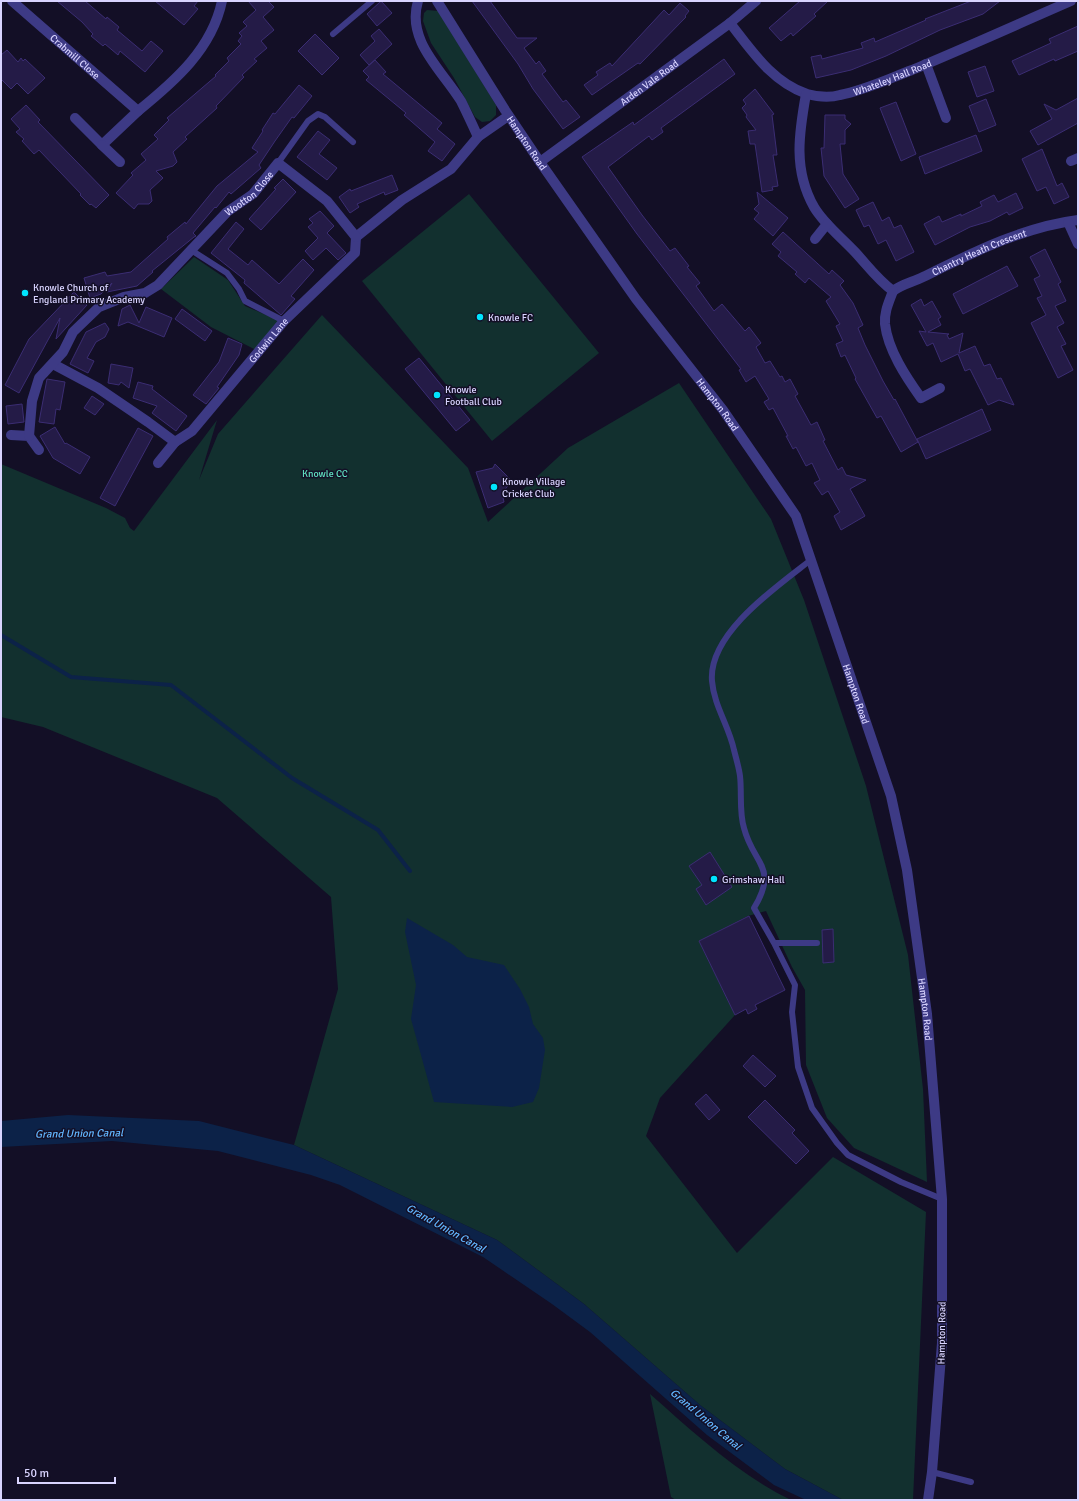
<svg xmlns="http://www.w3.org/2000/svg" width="1079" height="1501" font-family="Signika,sans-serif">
<rect width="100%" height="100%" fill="#130f26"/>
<path fill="#12302f" d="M427 10 438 11 496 105V115L490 121 482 122 475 117 454 78 431 43 423 21 424 13Z
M469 194 599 353 492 441 362 281Z
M194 257 228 280 245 306 280 321 256 350 211 327 161 289Z
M322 315 468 468 488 522 568 448 679 383 771 519 804 600 866 786 908 955 923 1089 927 1182 854 1148 827 1118 806 1065 805 990 792 967 766 911 748 916 699 941 735 1015 660 1098 646 1136 737 1253 833 1157 926 1212 913 1500H843L785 1469 700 1405 584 1304 497 1240 294 1145 338 989 331 897 217 798 43 727 1 717V464L106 508 125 518 130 528 134 531 217 420 199 480 218 434Z
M650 1394C693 1432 739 1475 791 1500H676L671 1497Z"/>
<path fill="#0c2248" d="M407 918 453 945 467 957 504 965 520 989 529 1007 533 1024 543 1038 545 1050 539 1088 533 1102 512 1107 434 1102 411 1019 416 985 405 932Z
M68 1115 199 1121 294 1145 497 1240 584 1304 700 1405 785 1469 843 1500H806L774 1485 707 1435 590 1332 552 1304 483 1257 340 1185 311 1175 218 1151 112 1141 1 1147V1121Z"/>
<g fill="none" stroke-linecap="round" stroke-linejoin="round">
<path stroke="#0c2248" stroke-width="4" d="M1 635 71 677 171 685 292 778 378 830 410 871"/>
</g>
<path fill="#241b47" stroke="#3b2d73" d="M57 1H85L106 19 107 17 119 27 117 30 142 51 151 41 163 51 145 72 120 51 118 55 105 44 103 46 91 36 93 34 82 22Z
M155 1H198L194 6 198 9 184 25Z
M248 1H268L274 7 263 17 274 30 261 41 267 48 254 59 257 61 242 75 244 77 216 106 217 108 185 137 187 139 173 152 177 162 173 166 156 171 163 178 150 190 152 201 149 204H138L134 209 116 193 133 175 131 173 146 160 141 154 158 139 154 135 169 120 167 118 216 76 215 75 229 61 227 58 241 44 238 41 242 36 239 33 247 26 243 22 256 10Z
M381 1 392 13 377 26 367 14Z
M472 1H490L517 38H537L524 48 536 64 539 61 546 71 542 74 563 102 566 100 580 117 563 129 533 89 518 64Z
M800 1H828L814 14 816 16 793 36 791 33 781 41 769 28Z
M971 1H1000L983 14 940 30 886 56 851 70 816 78 811 57 821 55 822 59 863 48 861 43 874 38 875 42 926 20 925 19Z
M680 3 689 11 685 16 686 17 640 64 638 63 592 95 584 85 598 75 596 72 610 63 612 66 664 10 669 15Z
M1078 26V51L1055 61 1054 59 1019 75 1012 61 1051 43 1049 39Z
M379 29 392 44 369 65 360 55 375 41 371 36Z
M315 34 339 58 322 75 298 51Z
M7 50 18 62 21 58 23 61 25 59 45 78 28 94 17 83 11 89 1 79V55Z
M724 59 735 74 661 128 663 132 652 140 649 136 608 167 642 215 670 251 675 248 689 266 687 267 700 283 696 286 714 311 722 304 745 331 749 327 761 343 756 347 765 363 770 361 780 377 782 376 785 382 790 379 798 394 795 396 811 425 817 422 825 440 823 441 838 470 842 467 846 475 866 480 850 489 865 516 841 530 834 516 840 512 828 491 822 495 814 483 820 480 812 463 806 466 796 447 793 449 786 436H788L773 408 769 410 764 402 769 399 755 376 746 382 739 370 741 369 637 234 582 157 633 122 634 125Z
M375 60 386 72 383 74 442 123 437 129 455 144 442 161 428 151 435 142 404 115 406 113 366 80 369 77 363 71Z
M985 66 994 91 977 97 968 72Z
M299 85 312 96 294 118 292 117 275 141 259 165 261 168 231 194 229 192 216 208 215 207 193 233 196 236 194 237 152 271 153 272 137 286 107 292 112 283 101 294 90 298 84 278 105 272 107 276 131 272 168 239 167 237 185 222 186 224 217 186 258 152 252 148 263 131 262 130 273 113 275 114Z
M755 89 774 114 772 115 777 155H773L778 186 772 187 773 190 762 192 755 144H750L748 131 756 130 746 117 747 115 742 108 746 104 743 100Z
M1078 98V123L1038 145 1030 131 1052 119 1044 104 1056 110Z
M986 99 996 125 979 132 969 106Z
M896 102 916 154 901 161 880 108Z
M26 105 40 120 38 122 109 195 96 208 91 204 90 205 80 195 81 194 39 150 34 154 22 141 24 139 16 132 20 129 11 119Z
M825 115H845V119L851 124 845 130V144H840L843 174 859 199 845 208 824 176 821 148H824Z
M318 131 330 140 319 154 337 168 327 180 297 157Z
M976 135 982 151 925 174 919 157Z
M1042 149 1057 186 1062 183 1069 197 1054 204 1046 187 1037 191 1022 159Z
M392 175 398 190 385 195 384 192 357 204 359 207 350 213 339 197 350 189 351 191Z
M283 179 296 192 261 230 249 219 276 189 274 188Z
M757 192 788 218 773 236 754 219 759 213 754 209 759 204Z
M1016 193 1023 208 1009 215 1007 212 990 221 970 227 935 245 924 224 939 216 942 222 961 214V216L982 206 980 202 994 195 998 202Z
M873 202 882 221 889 217 894 228 901 225 914 252 896 261 886 240 878 244 869 225 864 227 856 210Z
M320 211 334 226 327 233 346 253 338 260 326 248 313 260 305 251 318 238 308 227 313 223 309 219Z
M236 222 244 229 228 249 248 265 252 260 279 284 303 259 314 270 291 296 295 299 281 315 251 289 244 283 245 280 211 253Z
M783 232 829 274 832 270 844 281 840 285 853 303 863 325 858 328 865 345 883 381 894 400 895 399 918 442 901 452 881 416 877 418 855 379 856 378 845 355 841 357 836 344 843 341 836 326 840 324 826 301 831 297 809 278 805 283 795 274 797 272 778 256 781 252 772 244Z
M1045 249 1061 282 1058 284 1066 301 1055 306 1064 323 1057 327 1066 344 1061 346 1073 370 1058 378 1031 323 1046 315 1037 298 1042 296 1034 279 1040 276 1030 257Z
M1007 266 1018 286 963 314 953 294Z
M74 292 87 305 56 339 60 318 19 393 5 385 29 339Z
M921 299 924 306 932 301 941 317 938 319 941 325 928 332 949 334 947 335 949 339 963 333 959 353 975 346 984 366 990 364 997 379 1001 378 1014 405 999 400 988 405 970 369 965 371 958 354 941 362 933 343 927 346 919 331 926 332 911 305Z
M130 305 139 323 146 307 172 318 164 337 128 322 118 326 122 309Z
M182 309 212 331 205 341 175 319Z
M105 323 109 329 105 337 96 342 87 358 94 361 88 373 70 364 86 332Z
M228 338 242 344 239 355 217 387 219 388 206 404 193 395 219 362Z
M419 358 470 420 456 431 405 369Z
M111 364 133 368 129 388 121 382 119 385 108 383Z
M47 379 65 382 60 410 56 409 54 424 39 422Z
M138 382 153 386 152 389 187 416 176 431 152 413 157 406 133 398Z
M92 396 104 404 95 415 84 408Z
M22 404 24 422 8 424 6 406Z
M982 409 991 430 926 459 917 439Z
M55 427 65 444 66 443 90 457 80 474 53 458 40 436Z
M138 428 153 436 115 506 100 498Z
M495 464 512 481 502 493 504 502 488 508 476 472 493 468Z
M710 852 732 887 706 905 696 889 702 885 689 866Z
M749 916 785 990 755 1005 757 1009 748 1014 746 1009 735 1015 699 941Z
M833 929 834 962 823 963 822 930Z
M753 1055 776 1076 765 1087 743 1066Z
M706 1094 720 1110 709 1120 695 1104Z
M765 1100 795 1130 792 1133 809 1151 796 1164 748 1117Z"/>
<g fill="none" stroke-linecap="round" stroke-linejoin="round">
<path stroke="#3d3a85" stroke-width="6" d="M333 34 372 1
M278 163 308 121 318 114 325 117 353 142
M191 250 227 273 239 289 245 301 284 321
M812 559C779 585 708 633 712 681 714 706 729 726 734 750 736 758 739 768 740 776 742 793 739 812 744 828 753 864 779 867 754 908L774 943H817
M774 943 795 985 792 1012 798 1067 812 1108 837 1143 848 1155 901 1182 942 1199
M932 1472 971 1482"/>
<g stroke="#3d3a85" stroke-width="10">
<path id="s1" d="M12 1 138 111C175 81 212 49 222 1"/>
<path d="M418 1C406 41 442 70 461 101 467 113 473 126 478 137"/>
<path id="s2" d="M730 23C752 51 772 82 807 94 818 97 830 98 840 95 865 90 888 79 912 70 965 48 1018 24 1071 1"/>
<path d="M926 64 946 118"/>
<path id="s3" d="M806 94C799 133 793 170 814 207 824 224 841 237 855 252 868 266 877 279 893 291 902 284 913 282 923 277 972 253 1023 227 1078 220"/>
<path d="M75 118 102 145 138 111"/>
<path d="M102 145 120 162"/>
<path d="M1071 161 1078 158"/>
<path id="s4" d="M540 162 730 23 756 1"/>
<path d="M1068 222 1078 244"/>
<path d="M356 237 402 200 451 169 478 137 508 116"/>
<path d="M815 239 827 224"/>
<path d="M893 291C889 302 884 312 885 324 888 350 906 377 921 398L940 388"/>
<path id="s5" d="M53 364 98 388 148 422 175 442 192 431 284 321 355 253 356 237"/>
<path d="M11 435 29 436 39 450"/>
<path id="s6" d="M29 436 32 401 39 378 63 352 73 332 99 307 124 297 145 293 158 285 227 212 253 194 278 163 327 201 356 237"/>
<path d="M158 463 175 442"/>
</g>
<path stroke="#3d3a85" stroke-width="10" id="s7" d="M437 1 505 110 540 162 636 299 723 410 796 516 891 796 907 870 927 1014 942 1199V1343L932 1472 928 1500"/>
</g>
<g fill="#00e5ff" stroke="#130f26" stroke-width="1.5">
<circle cx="25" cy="293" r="4"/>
<circle cx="480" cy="317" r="4"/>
<circle cx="437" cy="395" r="4"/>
<circle cx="494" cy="487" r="4"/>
<circle cx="714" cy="879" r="4"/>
</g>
<g text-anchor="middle" stroke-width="3" stroke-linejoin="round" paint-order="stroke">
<g font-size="10" fill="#d9d4ff" stroke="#130f26">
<text dy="4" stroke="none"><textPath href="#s1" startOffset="84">Crabmill Close</textPath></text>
<text dy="4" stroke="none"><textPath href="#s2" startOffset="195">Whateley Hall Road</textPath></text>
<text dy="4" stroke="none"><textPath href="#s4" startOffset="135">Arden Vale Road</textPath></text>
<text dy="4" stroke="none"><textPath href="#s7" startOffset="168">Hampton Road</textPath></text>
<text dy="4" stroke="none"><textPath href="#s6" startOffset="346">Wootton Close</textPath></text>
<text dy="4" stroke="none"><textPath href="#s3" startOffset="326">Chantry Heath Crescent</textPath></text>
<text dy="4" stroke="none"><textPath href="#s5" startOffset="284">Godwin Lane</textPath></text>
<text dy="4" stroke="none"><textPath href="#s7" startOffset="492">Hampton Road</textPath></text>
<text dy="4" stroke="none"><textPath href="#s7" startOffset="816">Hampton Road</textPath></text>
<text dy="4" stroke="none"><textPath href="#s7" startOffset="1140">Hampton Road</textPath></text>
<text transform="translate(941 1333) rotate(-89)" y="4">Hampton Road</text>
</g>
<g font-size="10" fill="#d9d4ff" stroke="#130f26" text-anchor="start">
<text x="33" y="291">Knowle Church of<tspan x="33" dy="12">England Primary Academy</tspan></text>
<text x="488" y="321">Knowle FC</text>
<text x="445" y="393">Knowle<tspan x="445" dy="12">Football Club</tspan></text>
<text x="502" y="485">Knowle Village<tspan x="502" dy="12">Cricket Club</tspan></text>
<text x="722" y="883">Grimshaw Hall</text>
</g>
<g font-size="10" fill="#5fe0c0" stroke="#130f26">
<text x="325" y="477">Knowle CC</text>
</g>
<g font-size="11" font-style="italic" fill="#62b6ff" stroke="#130f26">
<text transform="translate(79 1133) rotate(-1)" y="4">Grand Union Canal</text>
<text transform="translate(446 1228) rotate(29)" y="4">Grand Union Canal</text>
<text transform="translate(706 1419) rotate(40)" y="4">Grand Union Canal</text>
</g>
</g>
<rect width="1079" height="1501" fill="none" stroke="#d9d4ff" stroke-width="4"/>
<path d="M18 1477v6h97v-6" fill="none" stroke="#d9d4ff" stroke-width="2"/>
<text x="24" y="1477" font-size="12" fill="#d9d4ff" stroke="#130f26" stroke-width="3" paint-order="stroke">50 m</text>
</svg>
